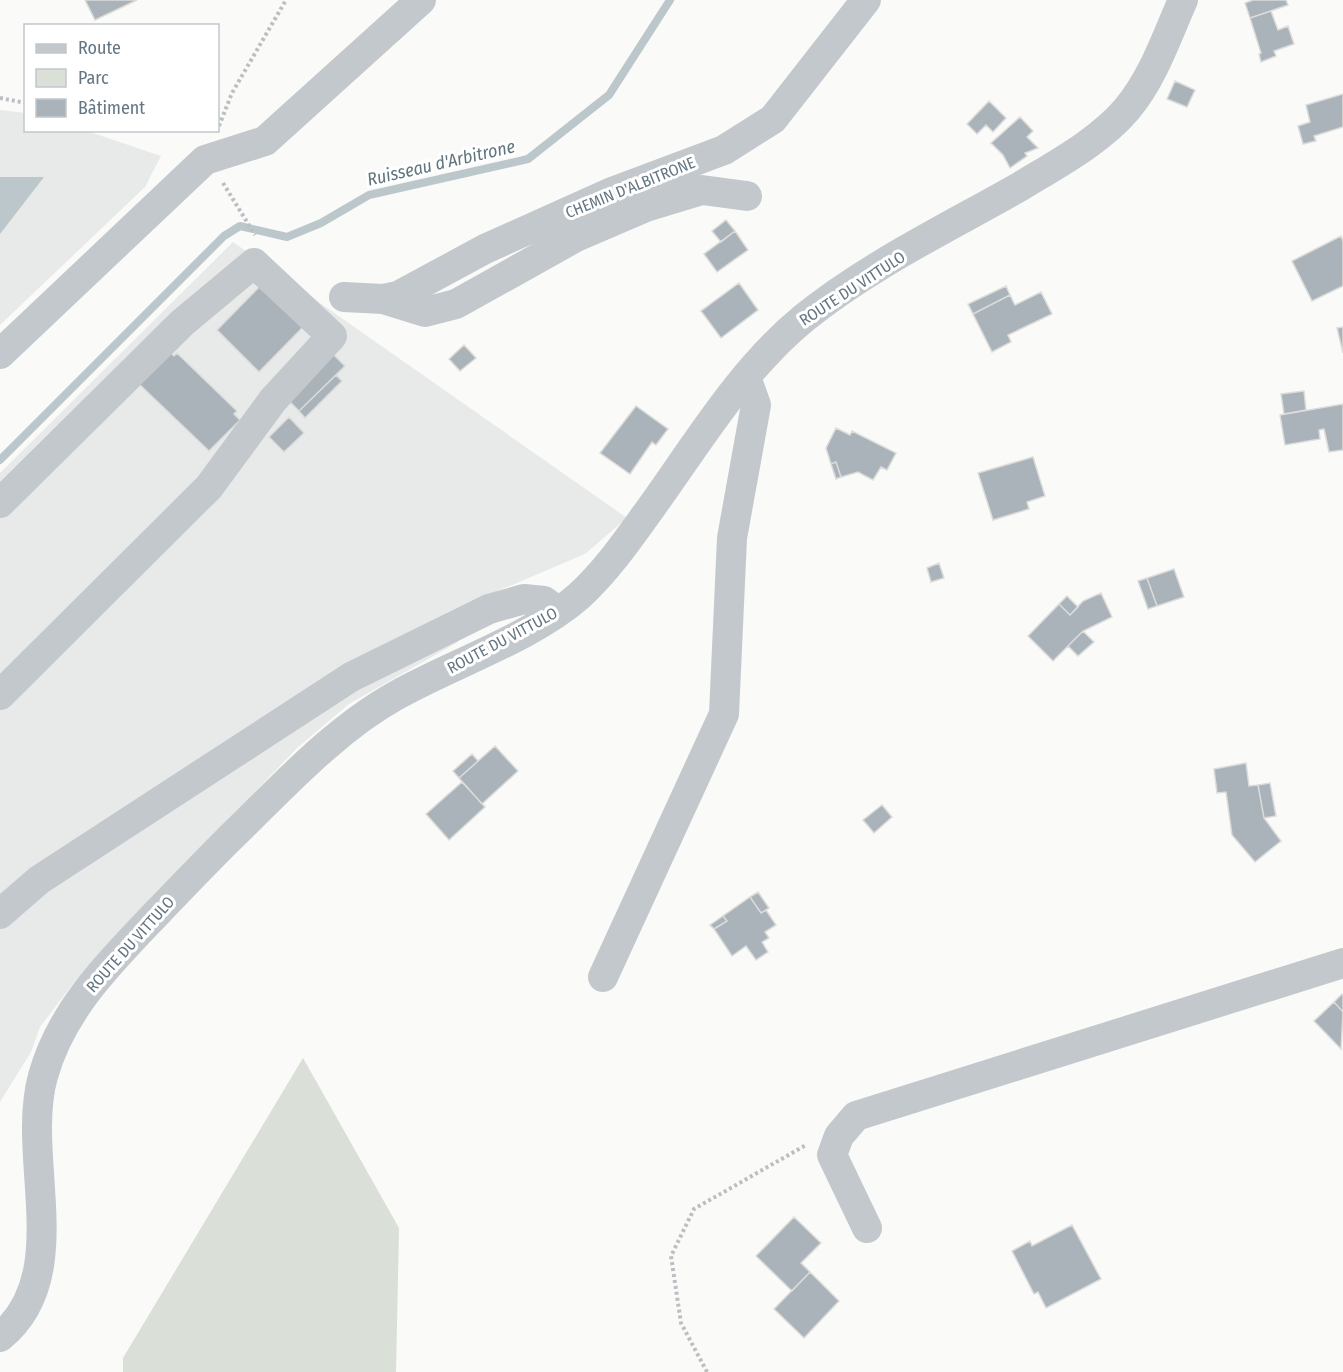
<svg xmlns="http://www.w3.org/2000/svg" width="1343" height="1372" font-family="'Fira Sans Condensed',sans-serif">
<rect width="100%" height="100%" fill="#fafaf8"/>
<path fill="#e8e9e9" d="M0 110 25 113 26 130 87 131 161 156 145 187 0 325Z
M233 242 627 518 585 554 446 613 458 642 349 704 296 749 75 981 40 1027 31 1052 0 1102V473Z"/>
<path fill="#dadfd7" d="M303 1058 399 1228 396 1372H123V1358Z"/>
<path fill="#bbc7cb" d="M0 177H44L0 234Z"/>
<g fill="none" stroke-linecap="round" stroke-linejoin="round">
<path stroke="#bbc7cb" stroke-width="8" d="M0 460 224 236 240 226 287 237 321 223 369 195 528 159 609 95 670 0"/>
</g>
<path fill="#aab3b9" stroke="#dcdcda" stroke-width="1.5" d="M85 0H137L95 20Z
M1253 0H1286L1288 5 1250 18 1245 3Z
M1271 11 1278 30 1288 26 1294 44 1274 51 1276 56 1261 62 1259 54 1261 53 1250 18Z
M1175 81 1195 90 1187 107 1167 99Z
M1343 94V127L1314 136 1316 141 1303 144 1298 126 1310 122 1306 105Z
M989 101 1006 118 993 132 986 125 977 134 967 124Z
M1020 117 1033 131 1027 137 1038 148 1025 153 1027 156 1010 168 1003 155 991 143Z
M726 220 735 231 721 242 712 231Z
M735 231 748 250 717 272 704 254Z
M1341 236 1343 241V286L1312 301 1292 261Z
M739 283 758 310 721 338 701 311Z
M262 284 304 326 259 372 217 330Z
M1006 286 1010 295 973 314 968 304Z
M1041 292 1052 314 1008 335 1011 342 992 352 973 314 1010 295 1015 305Z
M1343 327V353L1337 328Z
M464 345 476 358 460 371 449 359Z
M170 352 174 356 177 353 237 411 234 414 240 420 209 451 139 384Z
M333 354 345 366 299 411 287 399Z
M336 375 342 381 305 418 299 411Z
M1304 391 1306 410 1284 414 1281 394Z
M1343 404V450L1329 452 1324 429 1319 430 1320 439 1285 445 1280 415Z
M636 406 668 429 656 445 652 442 630 474 600 453Z
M289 417 304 433 284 452 269 437Z
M836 428 850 435 852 431 896 453 887 470 881 467 873 480 858 472 841 477 836 462 831 464 826 448Z
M1033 457 1045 496 1027 502 1029 509 993 520 978 473Z
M836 462 841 477 836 479 831 464Z
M939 563 944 578 931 582 927 568Z
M1174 569 1184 597 1157 606 1147 578Z
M1147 578 1157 606 1148 609 1138 581Z
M1101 593 1112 617 1083 631 1053 661 1028 636 1059 604 1070 615 1083 601Z
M1067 596 1078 607 1070 615 1059 604Z
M1083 631 1094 642 1078 656 1068 646Z
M495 746 518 771 482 804 459 778Z
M472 754 478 761 459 778 453 771Z
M1246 763 1249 786 1258 785 1264 818 1281 841 1255 862 1232 835 1226 792 1217 793 1214 769Z
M462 782 485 807 449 840 426 814Z
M1270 783 1276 816 1264 818 1258 785Z
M882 805 892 817 874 833 863 820Z
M758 892 769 908 761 913 750 897Z
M750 897 761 913 766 910 776 925 765 932 769 938 762 942 768 952 756 960 746 946 732 956 714 929 727 921 723 916Z
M723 916 727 921 714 929 710 925Z
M1342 994 1343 995V1012L1334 1002Z
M1334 1002 1343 1012 1341 1049 1314 1021Z
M794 1217 821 1243 801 1263 810 1272 792 1291 756 1256Z
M1072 1225 1101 1279 1046 1308 1038 1292 1034 1294 1012 1251 1030 1241 1032 1246Z
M810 1272 839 1301 804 1338 774 1309Z"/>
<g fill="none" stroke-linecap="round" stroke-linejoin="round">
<path stroke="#bbbfc2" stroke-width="4" stroke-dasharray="3 3" stroke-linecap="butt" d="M0 98 26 103
M219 126 232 93 286 0
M223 183 255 235
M707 1372 681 1323 671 1256 694 1209 806 1145"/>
<path stroke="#c3c8cc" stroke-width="30" d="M344 297 383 299 398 296 485 249 612 192 724 150 773 119 866 0
M383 299 425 312 456 304 576 237 646 207 702 190 747 196
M0 354 205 160 265 141 421 0
M0 503 182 323 254 263 332 336 273 400 209 487 0 695
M0 914 39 880 351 677 489 609 524 599 544 601 557 611
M603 977 724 714 732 538 756 405 746 377
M867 1228 832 1155 839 1136 856 1116 1343 963
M0 1337C76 1275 20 1158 43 1076 61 1011 108 964 154 916 178 891 202 866 226 842 280 790 332 731 397 695 454 663 531 638 579 596 605 572 625 544 645 516 694 449 739 371 804 318 868 266 949 227 1021 186 1057 164 1100 141 1127 109 1153 78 1167 36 1183 0"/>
</g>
<g text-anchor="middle" stroke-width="6" stroke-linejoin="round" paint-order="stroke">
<g font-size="16" fill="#657683" stroke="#fff">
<text transform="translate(630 187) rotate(-22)" y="6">CHEMIN D'ALBITRONE</text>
<text transform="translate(852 288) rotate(-33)" y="6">ROUTE DU VITTULO</text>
<text transform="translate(502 640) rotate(-28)" y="6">ROUTE DU VITTULO</text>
<text transform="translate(130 944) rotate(-48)" y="6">ROUTE DU VITTULO</text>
</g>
<g font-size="18" font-style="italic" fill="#60757c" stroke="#fff">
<text transform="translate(441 163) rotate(-13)" y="6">Ruisseau d'Arbitrone</text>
</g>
</g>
<rect x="24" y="24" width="195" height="108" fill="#ffffff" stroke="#c1c8cd" stroke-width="1.5"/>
<rect x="36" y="44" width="30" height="9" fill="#c3c8cc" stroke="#c1c8cd" stroke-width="1.5"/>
<text x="78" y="54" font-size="18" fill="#657683">Route</text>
<rect x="36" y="69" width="30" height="18" fill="#dadfd7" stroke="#c1c8cd" stroke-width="1.5"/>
<text x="78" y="84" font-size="18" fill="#657683">Parc</text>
<rect x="36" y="99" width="30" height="18" fill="#aab3b9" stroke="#c1c8cd" stroke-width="1.5"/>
<text x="78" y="114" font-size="18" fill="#657683">Bâtiment</text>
</svg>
